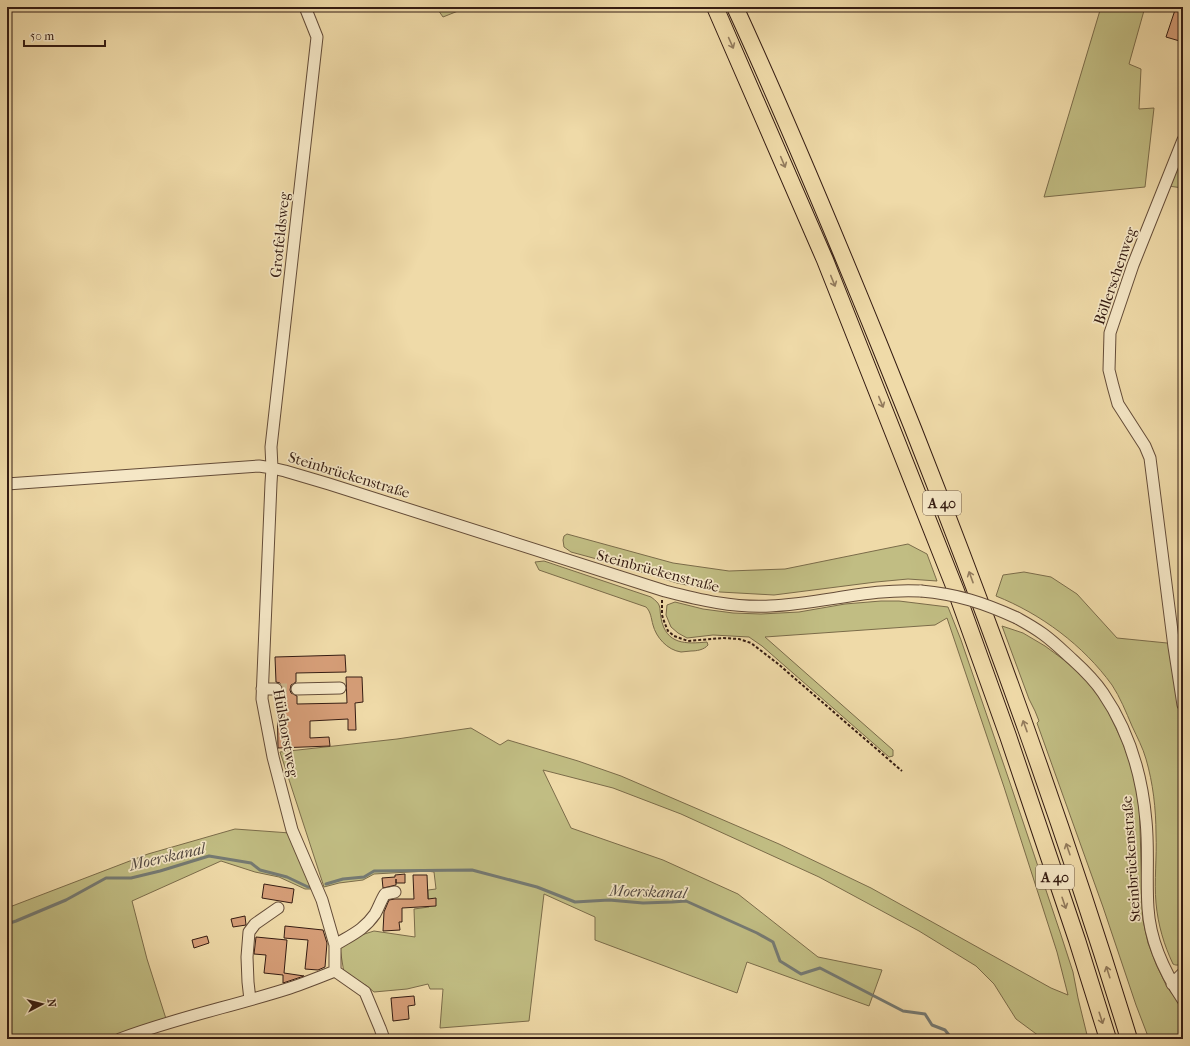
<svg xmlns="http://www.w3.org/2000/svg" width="1190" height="1046" font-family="'IM FELL French Canon',serif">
<rect width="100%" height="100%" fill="#efdaa8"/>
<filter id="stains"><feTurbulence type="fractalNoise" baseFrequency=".005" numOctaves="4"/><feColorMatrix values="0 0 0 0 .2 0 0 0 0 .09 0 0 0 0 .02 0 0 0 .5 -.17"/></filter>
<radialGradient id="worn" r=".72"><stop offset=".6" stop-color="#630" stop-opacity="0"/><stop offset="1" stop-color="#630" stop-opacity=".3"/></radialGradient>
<path fill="#c1bd83" stroke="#7b6c4a" d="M436 7H468L443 17Z
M1101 7H1145L1129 64 1141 69 1139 109 1154 108 1145 187 1044 197Z
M1183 148V188L1168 186Z
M567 534 673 563 729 571 785 569 908 544 927 554 937 581 908 579 876 582 774 595 720 592 677 583 619 565 571 552 564 547 563 540 564 536Z
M544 561 651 597C662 605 659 606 661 618 666 645 686 644 707 642L708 645C704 650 696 651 691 651 688 651 684 652 681 652 667 650 656 637 653 625 651 618 651 612 646 607L539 570 535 562Z
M1024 572 1051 577 1077 594 1117 638 1177 644 1183 689V963C1179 965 1177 966 1173 964 1164 945 1158 925 1156 903 1154 881 1157 857 1156 834 1156 809 1153 783 1146 759 1143 748 1137 737 1132 726 1126 712 1120 697 1112 685 1083 645 1041 614 996 596L1003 575Z
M881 601H899L948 607 961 640 1009 780 1060 932 1073 972 1078 998 1088 1039H1043L1016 1019 994 984 976 966 919 931 819 877 681 814 613 788 543 770 571 828 663 860 738 894 818 957 882 970 869 1006 747 962 737 993 595 940V917L544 894 529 1021 440 1028 443 989H430L428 984 407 989 374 992 367 986 344 973 339 942 374 931 415 937 414 909 429 907 428 890 436 889 434 872 427 871 374 874 363 880 339 883 324 887 280 752 397 739 471 728 500 745 508 740 578 761 621 776 779 844 871 888 1051 988 1068 995 1057 952 1004 787 947 618 935 625 765 637 893 750V756L889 757 762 646 749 637 713 635 687 638 678 633 671 627 666 615 667 605 675 602 703 609 733 613 761 614 799 612 845 604Z
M1002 626 1023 633 1045 646 1064 660 1080 674 1095 691 1107 709 1122 741 1132 768 1139 799 1143 920 1148 943 1156 964 1167 987 1183 1008V1039H1149L1136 1005 1103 907 1037 723 1039 721 1035 711 1029 699Z
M235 829 290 833 315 889H305L279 877 255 872 221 861 132 901 147 959 168 1025 120 1039H7V908L148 854Z"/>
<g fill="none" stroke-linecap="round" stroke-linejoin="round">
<path stroke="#757a73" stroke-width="3" d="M326 884 343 879 364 877 374 871 472 870 537 887 575 902 609 900 643 903 672 902 686 901 757 933 773 942 780 961 801 974 820 968 903 1011 925 1014 932 1025 945 1030 952 1039
M7 924 16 921 66 900 106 878H131L160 871 209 856 251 863 260 870 287 877 308 887H313"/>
</g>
<path fill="#d69e78" stroke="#351c12" d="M1176 7H1183V42L1166 37Z
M345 655 346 672 296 673V682L291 685 290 690 291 693 297 696V704L347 703 346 677H362L363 702 355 703 356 730H348V719L310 721V738L329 737 330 746 278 748 277 696 282 693 283 689 280 683 276 682 275 657Z
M405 874V883H396V879V885L383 888 382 878 395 877V875Z
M413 875H427L428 899 436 898V906L402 908V922H399L400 930 383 931 384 912 389 900 395 899H414Z
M264 884 294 889 292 903 262 898Z
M245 916 246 925 233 927 231 919Z
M285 926 323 930 327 943 325 967 318 970 305 969 308 940 284 938Z
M207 936 209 943 194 948 192 940Z
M256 937 287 940 284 973 304 976 283 983V975L264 973 266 955 254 954Z
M414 996 415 1005 408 1006 409 1019 393 1021 391 998Z"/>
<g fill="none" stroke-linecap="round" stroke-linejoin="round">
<path stroke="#cab48a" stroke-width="11" stroke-dasharray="11 5.5" stroke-linecap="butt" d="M276 689H297"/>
<g stroke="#644c38" stroke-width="13">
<path id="minor" d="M1183 140 1133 265 1110 333 1109 370 1113 386 1118 404 1145 446 1150 458 1174 647 1183 705
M7 484 259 466 272 468 285 471 329 484 665 591C700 600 734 608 770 606 821 604 870 588 921 591
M1017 618C1026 623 1035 628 1043 634 1054 642 1063 651 1073 660 1084 670 1095 681 1103 693 1129 731 1142 775 1146 821 1149 850 1146 879 1148 908 1150 942 1165 973 1183 1000
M262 689H276
M297 689 340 688
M335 945C351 935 364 930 375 914 379 907 381 900 385 894L395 892
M335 971 365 992 380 1028 384 1039
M1172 984 1183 973
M250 1000 248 982 247 957 249 932 255 924 278 908
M120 1039C175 1018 234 1006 290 988 305 983 320 977 335 971V945L322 900 292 830 273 757 262 699 271 483 272 468 271 447 317 37 305 7"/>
</g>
<g stroke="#351c12" stroke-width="18">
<path id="highway" d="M715 7 825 260 956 591 1008 736 1077 940 1108 1039
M735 7C786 118 833 231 879 344 972 572 1057 804 1129 1039"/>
</g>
<path stroke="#351c12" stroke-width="2" stroke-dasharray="3 2" stroke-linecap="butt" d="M662 600V615L665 624 668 631 674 636 688 641 723 638 739 639 751 643 777 663 902 771"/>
<use href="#minor" stroke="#f5e7c6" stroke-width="11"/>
<use href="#highway" stroke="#efdaa8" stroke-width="16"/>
<g stroke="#644c38" stroke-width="13" stroke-linecap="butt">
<path id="minor-bridge" d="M921 591C957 594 984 603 1017 618"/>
</g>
<use href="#minor-bridge" stroke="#f5e7c6" stroke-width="11"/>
</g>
<defs><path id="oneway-shaft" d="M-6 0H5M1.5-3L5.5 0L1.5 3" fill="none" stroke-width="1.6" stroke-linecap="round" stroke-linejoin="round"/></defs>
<g stroke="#927b5d">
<use href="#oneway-shaft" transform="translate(731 43) rotate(66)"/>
<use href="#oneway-shaft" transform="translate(783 162) rotate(67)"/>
<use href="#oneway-shaft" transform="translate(833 281) rotate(68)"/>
<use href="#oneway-shaft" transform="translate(881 402) rotate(68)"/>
<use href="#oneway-shaft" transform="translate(971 577) rotate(-110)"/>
<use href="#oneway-shaft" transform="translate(1025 726) rotate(-110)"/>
<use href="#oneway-shaft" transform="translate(1068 849) rotate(-109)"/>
<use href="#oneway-shaft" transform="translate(1064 903) rotate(71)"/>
<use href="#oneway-shaft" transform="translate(1108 972) rotate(-108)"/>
<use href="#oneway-shaft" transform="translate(1101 1018) rotate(72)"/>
</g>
<g text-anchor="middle" stroke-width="3.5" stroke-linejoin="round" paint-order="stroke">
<g fill="#f5e7c6" stroke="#6f5948" stroke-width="1">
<rect x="923" y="491" width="38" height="24" rx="3"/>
<rect x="1036" y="865" width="38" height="24" rx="3"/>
</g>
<g font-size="14" font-weight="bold" fill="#351c12">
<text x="942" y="508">A 40</text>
<text x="1055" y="882">A 40</text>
</g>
<g font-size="15" fill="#351c12" stroke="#f5e7c6">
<text transform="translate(280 235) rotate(-84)" y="5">Grotfeldsweg</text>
<text transform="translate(1115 276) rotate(-71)" y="5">Böllerschenweg</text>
<text transform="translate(349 475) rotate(17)" y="5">Steinbrückenstraße</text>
<text transform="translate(658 571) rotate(15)" y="5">Steinbrückenstraße</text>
<text transform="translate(286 733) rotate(80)" y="5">Hülshorstweg</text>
<text transform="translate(1131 859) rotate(-94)" y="5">Steinbrückenstraße</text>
</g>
<g font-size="16" font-style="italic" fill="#554b43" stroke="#f5e7c6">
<text transform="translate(167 856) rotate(-13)" y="6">Moerskanal</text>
<text transform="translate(648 891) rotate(2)" y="6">Moerskanal</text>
</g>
</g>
<rect width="1190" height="1046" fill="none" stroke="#efdaa8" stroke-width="24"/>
<rect x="8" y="8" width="1174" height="1030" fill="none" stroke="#351c12" stroke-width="2"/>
<rect x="12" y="12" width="1166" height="1022" fill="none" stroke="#351c12"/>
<g transform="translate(42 1004) rotate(83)" stroke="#f5e7c6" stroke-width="3" paint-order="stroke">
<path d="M0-3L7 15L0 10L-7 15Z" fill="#351c12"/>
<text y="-6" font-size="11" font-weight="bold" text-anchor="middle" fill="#351c12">N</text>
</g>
<path d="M24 40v6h81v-6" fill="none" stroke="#351c12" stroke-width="2"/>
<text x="30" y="40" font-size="12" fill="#351c12" stroke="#f5e7c6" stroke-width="3" paint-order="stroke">50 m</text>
<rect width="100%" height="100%" filter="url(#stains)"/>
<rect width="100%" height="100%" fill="url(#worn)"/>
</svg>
